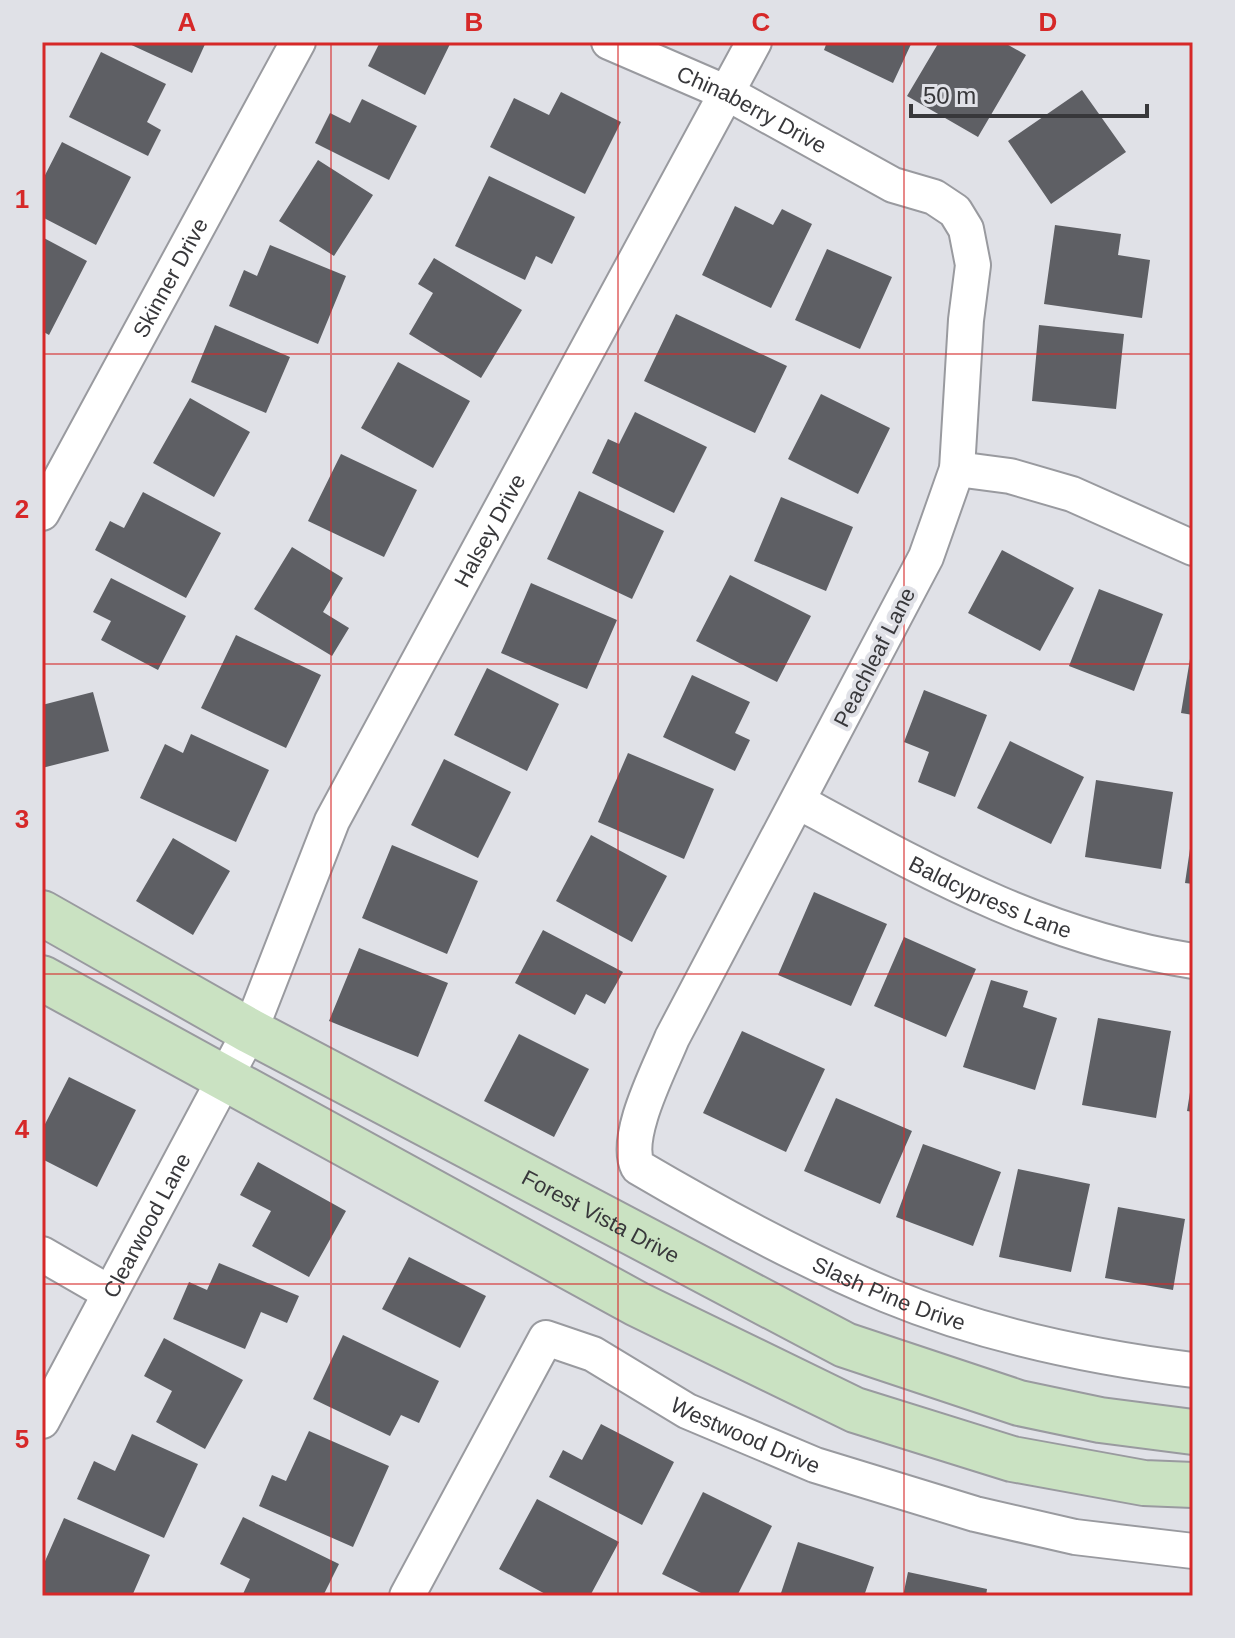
<svg xmlns="http://www.w3.org/2000/svg" width="1235" height="1638" font-family="Arial,sans-serif">
<rect width="100%" height="100%" fill="#e0e1e7"/>
<path fill="#5e5f64" d="M125 42H206L192 73Z
M380 42H451L425 95 368 66Z
M827 42H912L893 83 824 50Z
M939 42H1003L1026 55 978 137 907 96Z
M101 52 166 84 147 122 161 130 148 156 69 117Z
M1082 90 1126 152 1051 204 1008 141Z
M561 92 621 122 585 194 490 147 514 98 549 115Z
M362 99 417 126 389 180 315 143 330 113 350 123Z
M62 142 131 177 96 245 42 217V181Z
M318 160 373 195 334 256 279 221Z
M489 176 575 217 552 264 536 256 525 280 455 246Z
M735 206 773 225 782 209 812 224 771 308 702 275Z
M1055 225 1121 234 1118 255 1150 260 1142 318 1044 304Z
M42 237 87 261 49 335 42 331Z
M270 245 346 276 318 344 229 306 244 270 257 276Z
M827 249 892 277 860 349 795 320Z
M434 258 522 310 481 378 409 334 433 293 418 284Z
M676 314 787 366 755 433 644 381Z
M215 325 290 357 266 413 191 382Z
M1039 325 1124 334 1116 409 1032 401Z
M398 362 470 401 433 468 361 428Z
M821 394 890 428 858 494 788 459Z
M190 398 250 432 214 497 153 463Z
M635 412 707 447 674 513 592 473 608 439 619 444Z
M341 454 417 490 384 557 308 521Z
M579 491 664 531 632 599 547 559Z
M143 492 221 533 186 598 95 550 110 521 124 528Z
M781 497 853 527 826 591 754 561Z
M292 547 343 578 323 612 349 628 332 656 254 609Z
M1002 550 1074 588 1040 651 968 613Z
M730 575 811 616 777 682 696 641Z
M111 578 186 616 158 670 101 640 111 621 93 612Z
M531 583 617 620 587 689 501 653Z
M1099 589 1163 614 1134 691 1069 666Z
M236 635 321 675 286 748 201 708Z
M1191 653H1193V715L1181 713Z
M487 668 559 704 527 771 454 735Z
M692 675 750 702 735 733 750 740 735 771 663 737Z
M924 690 987 715 955 797 918 782 929 752 904 742Z
M93 692 109 751 42 768V705Z
M191 734 269 770 236 842 140 798 165 744 183 753Z
M1010 741 1084 777 1051 844 977 808Z
M628 753 714 789 684 859 598 822Z
M444 759 511 792 478 858 411 825Z
M1096 780 1173 792 1161 869 1085 857Z
M591 835 667 876 632 942 556 901Z
M173 838 230 871 193 935 136 901Z
M1191 842H1193V884L1185 883Z
M392 845 478 881 447 954 362 918Z
M814 892 887 924 851 1006 778 975Z
M543 930 623 972 605 1004 586 994 575 1015 515 983Z
M904 937 976 969 946 1037 874 1006Z
M359 948 448 983 418 1057 329 1021Z
M991 980 1028 991 1023 1007 1057 1018 1035 1090 963 1067Z
M1098 1018 1171 1031 1156 1118 1082 1105Z
M742 1031 825 1069 786 1152 703 1113Z
M519 1034 589 1069 554 1137 484 1101Z
M69 1077 136 1110 97 1187 42 1159V1130Z
M1191 1086H1193V1112L1187 1111Z
M836 1098 912 1131 880 1204 804 1171Z
M923 1144 1001 1172 973 1246 896 1217Z
M258 1162 346 1211 309 1277 252 1246 271 1211 240 1195Z
M1018 1169 1090 1184 1071 1272 999 1257Z
M1118 1207 1185 1219 1173 1290 1105 1278Z
M409 1257 486 1296 460 1348 382 1309Z
M219 1263 299 1296 287 1323 261 1312 245 1349 173 1319 189 1282 207 1290Z
M343 1335 439 1381 419 1423 401 1415 390 1436 313 1399Z
M164 1338 243 1380 205 1449 156 1422 172 1391 144 1376Z
M601 1424 674 1462 642 1525 549 1477 563 1450 582 1460Z
M309 1431 389 1466 353 1547 259 1506 272 1475 286 1481Z
M132 1434 198 1464 164 1538 77 1499 94 1461 115 1471Z
M703 1492 772 1526 737 1596H707L662 1574Z
M537 1499 619 1542 590 1596H549L499 1569Z
M243 1517 339 1564 323 1596H242L250 1579 220 1564Z
M64 1518 150 1555 132 1596 42 1594V1568Z
M798 1542 874 1567 864 1596H780Z
M908 1572 987 1589 986 1596H903Z"/>
<g fill="none" stroke-linecap="round" stroke-linejoin="round">
<g stroke="#999a9f" stroke-width="38">
<g id="street">
<path id="s1" d="M609 42 727 93 893 185 934 197 955 211 966 229 973 265 966 320 957 469 926 557 672 1038C660 1068 623 1137 638 1167 718 1214 800 1259 887 1295 984 1335 1089 1357 1193 1370"/>
<path d="M957 469 1010 476 1072 494 1193 548"/>
<path id="s2" d="M42 513 298 42"/>
<path id="s3" d="M799 802C930 873 1042 937 1193 961"/>
<path d="M42 1254 108 1292"/>
<path id="s4" d="M42 1421 250 1031 332 821 754 42"/>
<path id="s5" d="M407 1596 546 1338 593 1354 687 1411 815 1465 975 1514 1075 1537 1193 1551"/>
</g>
</g>
<g stroke="#999a9f" stroke-width="48">
<g id="secondary">
<path id="s6" d="M42 913 250 1031 845 1345 1019 1403 1100 1420 1193 1432"/>
<path d="M42 978 637 1304 855 1410 1012 1459 1144 1483 1193 1485"/>
</g>
</g>
<use href="#street" stroke="#fff" stroke-width="34"/>
<use href="#secondary" stroke="#cae2c2" stroke-width="44"/>
</g>
<path fill="none" stroke="#d62828" stroke-width="2" stroke-opacity="0.55" d="M331 42V1596M618 42V1596M904 42V1596M42 354H1193M42 664H1193M42 974H1193M42 1284H1193"/>
<g text-anchor="middle" stroke-width="8" stroke-linejoin="round" paint-order="stroke">
<g font-size="22" fill="#38383b" stroke="#e0e1e7">
<text dy="8" stroke="none"><textPath href="#s1" startOffset="158">Chinaberry Drive</textPath></text>
<text dy="8" stroke="none"><textPath href="#s2" startOffset="268">Skinner Drive</textPath></text>
<text dy="8" stroke="none"><textPath href="#s4" startOffset="998">Halsey Drive</textPath></text>
<text transform="translate(874 657) rotate(-63)" y="8">Peachleaf Lane</text>
<text dy="8" stroke="none"><textPath href="#s3" startOffset="214">Baldcypress Lane</textPath></text>
<text dy="8" stroke="none"><textPath href="#s6" startOffset="636">Forest Vista Drive</textPath></text>
<text dy="8" stroke="none"><textPath href="#s4" startOffset="222">Clearwood Lane</textPath></text>
<text dy="8" stroke="none"><textPath href="#s1" startOffset="1704">Slash Pine Drive</textPath></text>
<text dy="8" stroke="none"><textPath href="#s5" startOffset="516">Westwood Drive</textPath></text>
</g>
</g>
<rect width="1235" height="1638" fill="none" stroke="#e0e1e7" stroke-width="88"/>
<path d="M911 104v12h236v-12" fill="none" stroke="#38383b" stroke-width="4"/>
<text x="923" y="104" font-size="24" fill="#38383b" stroke="#e0e1e7" stroke-width="6" paint-order="stroke">50 m</text>
<rect x="44" y="44" width="1147" height="1550" fill="none" stroke="#d62828" stroke-width="3"/>
<g font-size="26" text-anchor="middle" font-weight="bold" fill="#d62828">
<text x="187" y="31">A</text>
<text x="474" y="31">B</text>
<text x="761" y="31">C</text>
<text x="1048" y="31">D</text>
<text x="22" y="208">1</text>
<text x="22" y="518">2</text>
<text x="22" y="828">3</text>
<text x="22" y="1138">4</text>
<text x="22" y="1448">5</text>
</g>
</svg>
